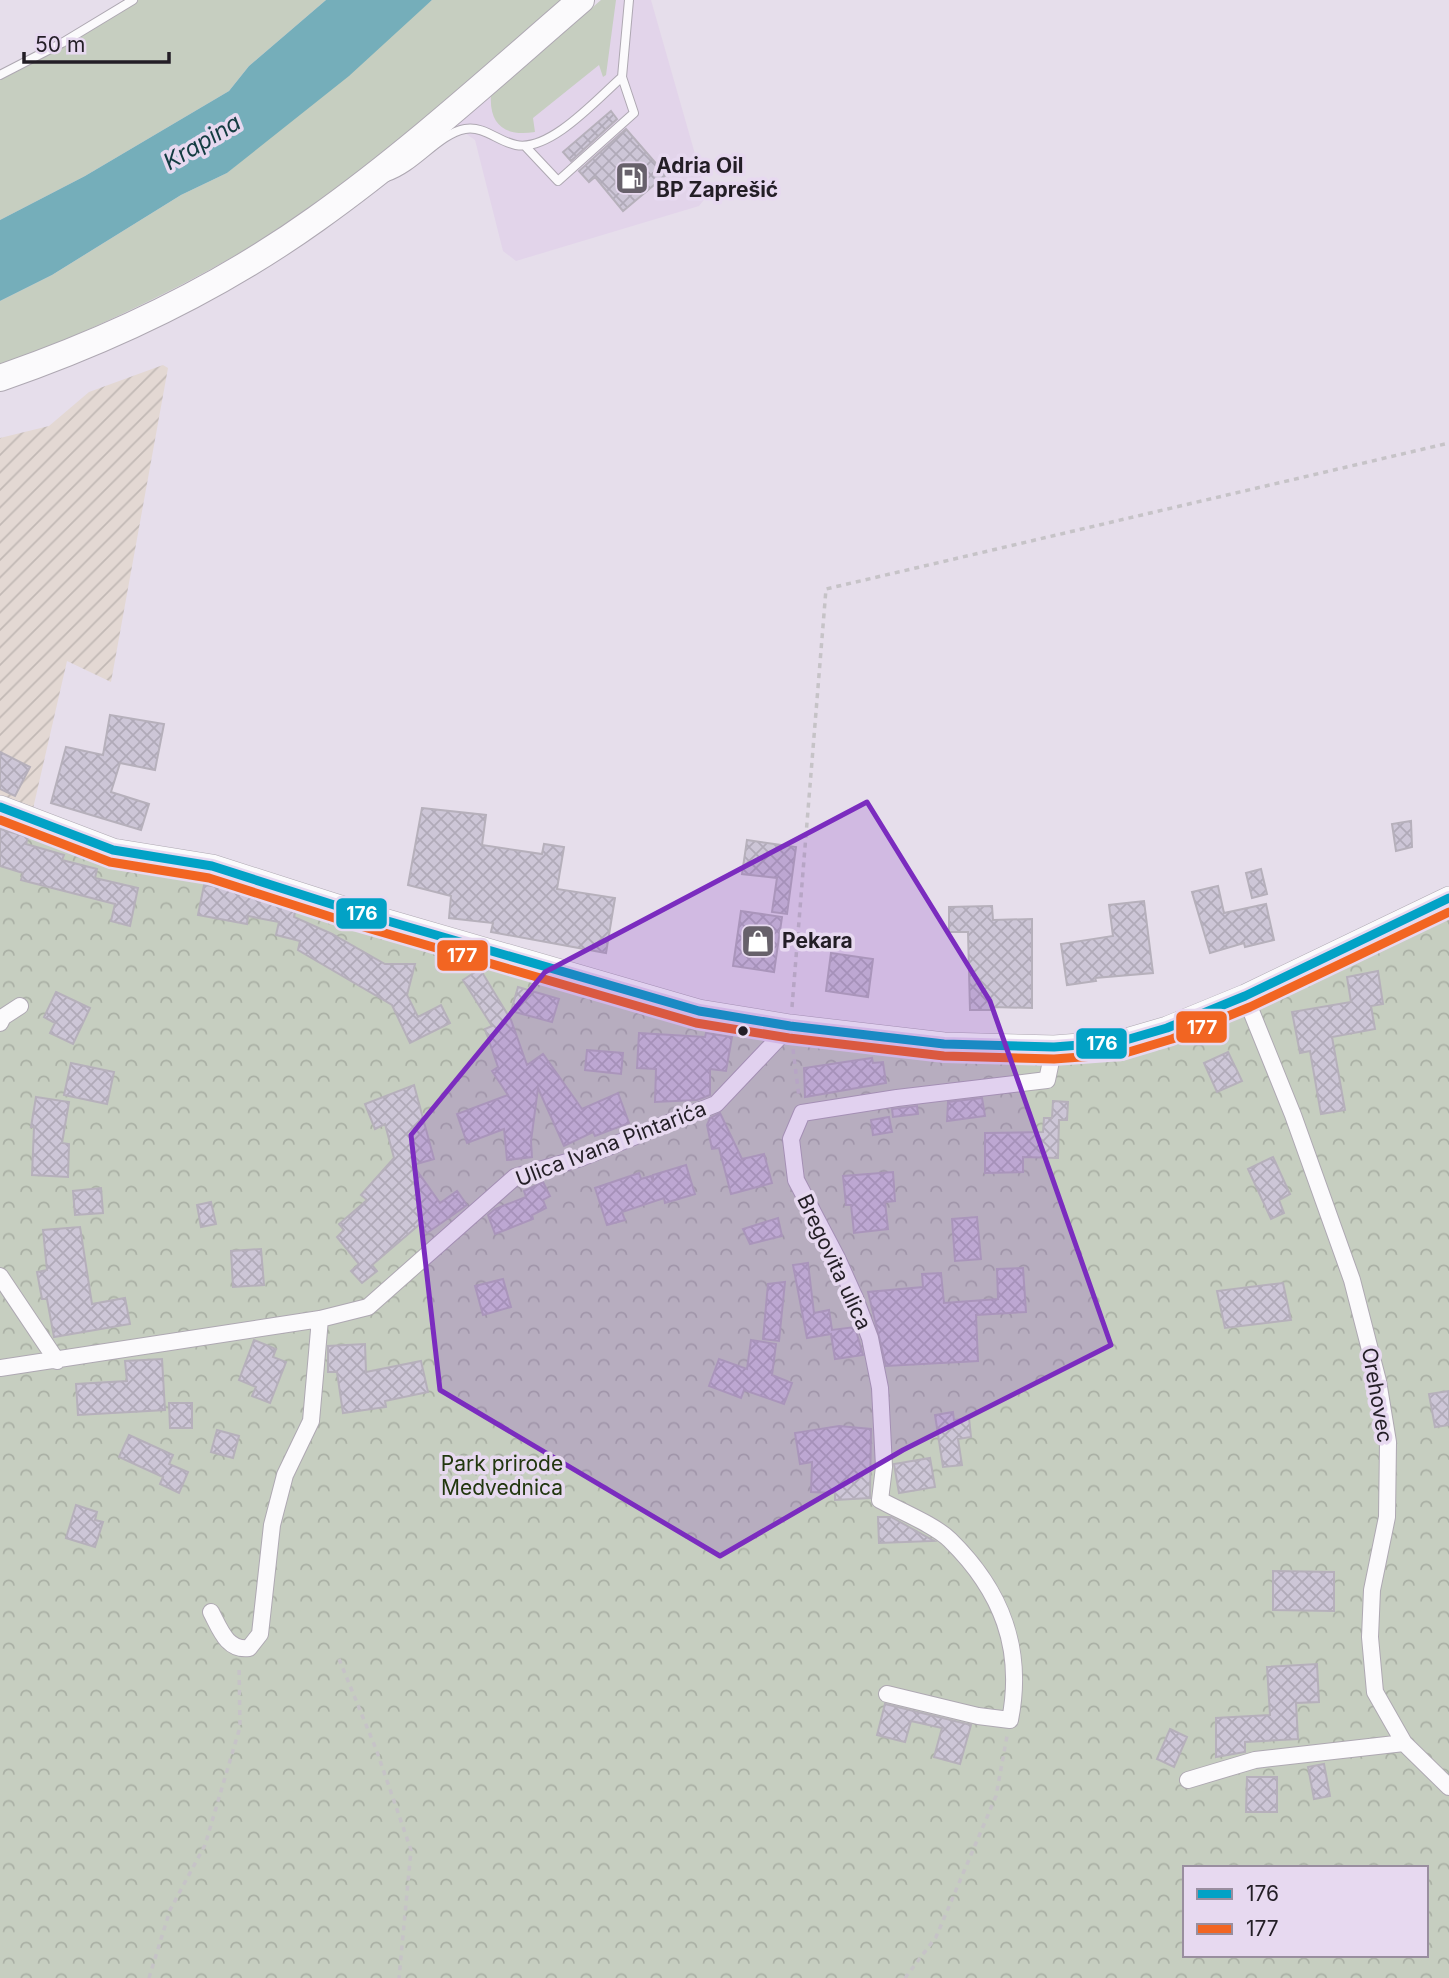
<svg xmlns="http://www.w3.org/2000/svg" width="1449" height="1978" font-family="Inter,sans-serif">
<defs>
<pattern id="industrial-furrows" width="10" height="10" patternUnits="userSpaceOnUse" patternTransform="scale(1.75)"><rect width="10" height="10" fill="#e3d8d3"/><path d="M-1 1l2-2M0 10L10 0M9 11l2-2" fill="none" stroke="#c2b9b5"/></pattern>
<pattern id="park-crowns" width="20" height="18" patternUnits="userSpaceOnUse" patternTransform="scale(1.75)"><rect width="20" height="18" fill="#c6cec0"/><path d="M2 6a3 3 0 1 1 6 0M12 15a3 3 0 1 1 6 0" fill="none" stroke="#aab0a5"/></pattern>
<pattern id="building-cross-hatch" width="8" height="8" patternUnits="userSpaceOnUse" patternTransform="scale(1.75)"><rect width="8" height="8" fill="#cdc6d7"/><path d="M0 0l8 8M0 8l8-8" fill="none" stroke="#b0aab8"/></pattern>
</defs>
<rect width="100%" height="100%" fill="#e6deeb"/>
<path fill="#e2d4ea" d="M601 0H651L707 196 699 206 516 261 503 251 475 140 455 126Z"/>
<path fill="url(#industrial-furrows)" d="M163 365 168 368 111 682 67 661 32 813 0 796V438L49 426 89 392Z"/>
<path fill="#c6cec0" d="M134 0H326L249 66 229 91 85 176 0 220V78L78 39Z
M432 0H564C473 79 383 165 280 229 191 284 97 328 0 367V301L52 275 181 195 227 173Z
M601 0H616L606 75 603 77 599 65 533 118 535 132C505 137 489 125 491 95Z"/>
<path fill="url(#park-crowns)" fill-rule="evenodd" d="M0 823 90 860 339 905 665 1001 944 1044 1131 1037 1239 1011 1428 918 1449 913V1978H0ZM1185 1868H1426V1955H1185Z"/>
<path fill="#75aeba" d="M326 0H432L349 76 227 173 181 195 52 275 0 301V220L85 176 229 91 249 66Z"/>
<path fill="url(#building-cross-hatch)" stroke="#b6b0bb" stroke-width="2" d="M611 111 617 119 571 161 563 152Z
M626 129 666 175 623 211 595 177 589 182 579 171Z
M110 715 164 724 155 770 120 763 111 792 149 804 141 830 51 803 66 747 103 755Z
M0 752 30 767 15 796 0 789Z
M422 808 486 815 482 845 542 854 544 844 564 847 557 889 615 898 606 953 491 932 493 923 449 918 451 896 408 885Z
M1411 821 1412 847 1396 851 1392 824Z
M0 829 28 837 26 844 64 855 62 860 97 869 95 878 138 888 130 926 111 921 115 904 21 880 23 873 0 866Z
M747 840 796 847 787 914 772 912 777 878 742 874Z
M1261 869 1267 894 1252 898 1246 873Z
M204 885 241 890 296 907 294 917 332 934 385 964H415L407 995 418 1017 441 1005 450 1023 410 1043 392 1005 298 950 300 941 276 935 279 922 248 916 247 924 198 915Z
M1218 886 1224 913 1266 904 1274 940 1245 947 1244 943 1210 953 1192 892Z
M1144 901 1153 973 1095 978 1096 981 1067 985 1061 944 1113 936 1109 905Z
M992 906 993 920 1032 919V1008L994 1007V1010H970L968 932H949V907Z
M741 911 782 917 774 972 733 966Z
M831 953 873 959 868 997 826 991Z
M480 969 511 1020 527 1065 543 1054 582 1109 618 1093 629 1123 595 1136 593 1132 564 1146 538 1088 531 1141 532 1157 507 1160 504 1129 467 1143 457 1114 508 1095 492 1071 498 1067 485 1029 492 1026 463 980Z
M1378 971 1383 1004 1371 1006 1375 1029 1332 1037 1345 1110 1321 1114 1310 1051 1300 1053 1292 1012 1351 1002 1347 977Z
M518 987 559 999 552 1022 511 1011Z
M56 992 90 1008 73 1044 50 1033 55 1023 44 1017Z
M639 1033 705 1037 706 1033 732 1037 726 1071 710 1069V1095L697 1100 655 1102 656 1069 637 1068Z
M587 1050 623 1053 621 1074 585 1070Z
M1228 1052 1242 1081 1217 1092 1204 1063Z
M872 1058 873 1063 883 1062 886 1083 805 1097 804 1068Z
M71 1063 114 1072 107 1104 64 1095Z
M414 1085 434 1159 413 1165 440 1203 457 1191 467 1205 427 1233 420 1224 372 1265 377 1271 362 1283 351 1271 359 1264 337 1237 344 1230 339 1224 367 1200 361 1195 394 1158 385 1124 375 1129 365 1104Z
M36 1097 69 1102 62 1143 69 1144 68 1177 32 1175 34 1127H31Z
M982 1098 985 1116 947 1121 948 1102Z
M1053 1101 1068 1102 1067 1120H1059L1058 1158 1023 1157V1172L985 1173V1133L1043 1132 1044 1118H1052Z
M917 1106 918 1114 893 1117 892 1109Z
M720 1113 742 1159 764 1154 772 1183 731 1194 719 1148 712 1149 707 1125 710 1118Z
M889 1117 892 1132 873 1135 871 1120Z
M1273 1157 1290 1194 1279 1200 1284 1213 1271 1219 1248 1169Z
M686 1165 695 1194 665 1203 664 1198 622 1212 625 1220 607 1225 595 1188 639 1173 641 1179 651 1176 653 1182V1175Z
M893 1172 895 1201 885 1202 888 1229 854 1233 851 1205H846L843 1176Z
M543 1182 550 1196 543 1200 546 1208 532 1215 533 1219 495 1234 488 1215 495 1209 526 1197 524 1191Z
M101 1188 103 1213 75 1215 73 1191Z
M211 1202 216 1224 201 1227 197 1205Z
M977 1217 981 1259 955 1261 952 1219Z
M778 1218 782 1236 750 1244 743 1229Z
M80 1227 92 1304 125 1298 130 1324 54 1337 47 1299H42L37 1272 47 1270 43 1230Z
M261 1249 264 1285 233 1287 231 1251Z
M808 1263 814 1313 829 1310 832 1330 855 1327 863 1355 835 1359 831 1334 807 1338 793 1265Z
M1023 1268 1026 1312 976 1315 978 1361 886 1366 868 1292 923 1287 922 1274 941 1273 944 1303 998 1299 997 1269Z
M503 1279 511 1307 483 1315 475 1286Z
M785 1282 779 1341 763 1339 768 1284Z
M1283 1283 1291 1320 1225 1328 1217 1291Z
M254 1340 276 1349 273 1357 286 1362 270 1403 252 1396 256 1387 239 1380Z
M751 1340 776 1344 772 1375 792 1383 784 1404 744 1390 741 1398 709 1386 719 1359 747 1369Z
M365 1344 366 1372 421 1361 428 1392 385 1401 386 1407 343 1413 337 1372H328V1346Z
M162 1359 165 1410 78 1415 76 1384 127 1381 125 1361Z
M1449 1391V1425L1435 1427 1429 1394Z
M169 1403H192V1428H170Z
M953 1412 954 1420 969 1418 971 1437 958 1439 962 1465 943 1467 935 1415Z
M839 1426 871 1429 870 1498 835 1500V1493L811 1492 812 1462 800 1464 795 1433Z
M217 1430 239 1436 233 1458 211 1452Z
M129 1435 173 1455 169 1464 188 1472 179 1493 160 1484 163 1477 119 1457Z
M930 1458 935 1487 899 1493 894 1464Z
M76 1505 97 1512 95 1520 103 1522 95 1547 66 1538Z
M878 1517H891L934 1541 879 1543Z
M1273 1571 1334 1572V1611L1273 1610Z
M1317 1664 1319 1702 1296 1703 1298 1739 1245 1742V1752L1216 1757V1718L1270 1715 1267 1667Z
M885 1704 971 1725 960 1764 934 1757 942 1728 911 1721 905 1742 877 1735Z
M1170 1729 1187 1737 1174 1767 1157 1759Z
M1324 1764 1330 1796 1314 1799 1308 1767Z
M1247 1777H1277V1812H1246Z"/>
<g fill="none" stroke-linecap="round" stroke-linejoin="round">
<g stroke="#aea8b2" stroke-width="10">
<path id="lane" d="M0 75 62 43 133 0
M526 147 558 181 634 113 622 77
M387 177C417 167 438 134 465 129 485 126 497 141 516 145 550 152 597 99 622 77L629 0"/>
</g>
<g stroke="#aea8b2" stroke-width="18">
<path id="street" d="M1245 996 1293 1115 1352 1280 1378 1381 1388 1442 1387 1517 1372 1590 1370 1637 1375 1692 1404 1743 1449 1787
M0 1023 3 1017 20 1006
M0 1276 57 1361
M0 1368 320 1319 368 1307 515 1177 581 1158 716 1104 790 1026
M211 1612C220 1629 227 1651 249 1648L260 1634 272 1525 285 1475 311 1421 320 1319
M887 1694 978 1716 1010 1720C1024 1649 1002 1591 950 1540 935 1525 900 1511 880 1500L884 1467 880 1388 870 1338 855 1298 837 1258 796 1180 791 1139 802 1113 897 1098 1047 1080 1054 1047
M1188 1780 1255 1760 1404 1743"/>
</g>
<g stroke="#aea8b2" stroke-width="24">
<path id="secondary" d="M0 807 113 850 212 866 353 911 699 1011 790 1026 944 1044 1054 1047 1119 1042 1167 1028 1245 996 1449 898"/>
</g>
<g stroke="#aea8b2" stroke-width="28">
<path id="primary" d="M0 378C110 340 221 287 316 219 409 153 494 75 581 0"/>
</g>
<path stroke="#c6c3c7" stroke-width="3.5" stroke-dasharray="5 5" stroke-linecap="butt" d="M792 1007 826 589 1449 443
M793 1049 799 1097
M339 1659 376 1749 411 1850 399 1978
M149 1978 170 1910 205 1845 240 1727 239 1666
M905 1978 936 1937 996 1796 1007 1736"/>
<use href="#lane" stroke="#fbfafc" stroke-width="8"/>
<use href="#street" stroke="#fbfafc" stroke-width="16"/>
<use href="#secondary" stroke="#fbfafc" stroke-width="23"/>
<use href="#primary" stroke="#fbfafc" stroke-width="26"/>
<g stroke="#e7d9f0" stroke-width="14">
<path id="bus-1" d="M0 807 113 850 212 866 353 911 699 1011 790 1026 944 1044 1054 1047 1119 1042 1167 1028 1245 996 1449 898"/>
</g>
<g stroke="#e7d9f0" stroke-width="14">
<path id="bus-2" d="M0 820 110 862 209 878 350 923 696 1023 789 1038 944 1056 1054 1059 1122 1054 1172 1039 1250 1007 1449 912"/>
</g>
<use href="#bus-1" stroke="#02a2c6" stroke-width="9"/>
<use href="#bus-2" stroke="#f26522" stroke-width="9"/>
</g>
<path fill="#7b2cbf" fill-opacity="0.2" stroke="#7b2cbf" stroke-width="5" stroke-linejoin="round" d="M867 802 990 1001 1111 1345 903 1450 720 1556 440 1390 411 1135 545 972Z"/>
<defs>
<g id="fuel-square" transform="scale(1.75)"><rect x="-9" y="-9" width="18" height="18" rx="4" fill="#67616b" stroke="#e7d9f0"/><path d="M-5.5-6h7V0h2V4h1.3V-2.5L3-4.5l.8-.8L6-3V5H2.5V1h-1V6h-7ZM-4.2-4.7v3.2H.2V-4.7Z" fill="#fff"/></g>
<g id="shop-square" transform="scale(1.75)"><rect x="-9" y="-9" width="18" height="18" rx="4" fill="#67616b" stroke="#e7d9f0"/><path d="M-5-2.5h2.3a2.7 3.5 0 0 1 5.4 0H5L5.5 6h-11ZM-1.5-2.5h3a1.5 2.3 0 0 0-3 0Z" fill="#fff"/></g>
</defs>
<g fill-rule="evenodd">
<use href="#fuel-square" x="632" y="178"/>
<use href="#shop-square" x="758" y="941"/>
</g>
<circle fill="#231e26" stroke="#e7d9f0" stroke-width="2.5" cx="743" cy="1031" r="6"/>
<g text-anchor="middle" stroke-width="7" stroke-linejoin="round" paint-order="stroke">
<g font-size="21" font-weight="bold" fill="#231e26" stroke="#e7d9f0" text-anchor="start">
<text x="656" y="173">Adria Oil<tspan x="656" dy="24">BP Zaprešić</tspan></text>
<text x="782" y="948">Pekara</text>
</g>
<g font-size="21" fill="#231e26" stroke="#e7d9f0">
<text transform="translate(611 1144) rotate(-21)" y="7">Ulica Ivana Pintarića</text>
<text transform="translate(834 1262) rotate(65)" y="7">Bregovita ulica</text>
<text transform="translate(1377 1395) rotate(80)" y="7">Orehovec</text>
</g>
<g font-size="21" fill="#22370f" stroke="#e7d9f0">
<text x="502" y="1471">Park prirode<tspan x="502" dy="24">Medvednica</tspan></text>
</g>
<g font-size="23" font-style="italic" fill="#133c41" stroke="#e7d9f0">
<text transform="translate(202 142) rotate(-31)" y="8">Krapina</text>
</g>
</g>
<g stroke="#e7d9f0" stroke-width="2.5">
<rect x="335" y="897" width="53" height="33" rx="7" fill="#02a2c6"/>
<rect x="436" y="939" width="53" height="33" rx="7" fill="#f26522"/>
<rect x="1175" y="1010" width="53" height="34" rx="7" fill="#f26522"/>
<rect x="1075" y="1027" width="53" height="33" rx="7" fill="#02a2c6"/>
</g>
<g font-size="19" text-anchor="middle" font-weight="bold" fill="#fff">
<text x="362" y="920">176</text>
<text x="462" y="962">177</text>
<text x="1202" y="1034">177</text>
<text x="1102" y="1050">176</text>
</g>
<rect x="1183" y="1866" width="245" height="91" fill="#e7d9f0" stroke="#998e9f" stroke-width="2"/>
<rect x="1197" y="1889" width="35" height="10" fill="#02a2c6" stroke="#998e9f" stroke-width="2"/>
<text x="1246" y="1901" font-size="21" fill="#231e26">176</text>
<rect x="1197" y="1924" width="35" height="10" fill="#f26522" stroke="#998e9f" stroke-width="2"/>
<text x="1246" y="1936" font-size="21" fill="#231e26">177</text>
<path d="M24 52v10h145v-10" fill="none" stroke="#231e26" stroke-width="3.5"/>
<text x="35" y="52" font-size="21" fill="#231e26" stroke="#e7d9f0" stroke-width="5" paint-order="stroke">50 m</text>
</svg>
